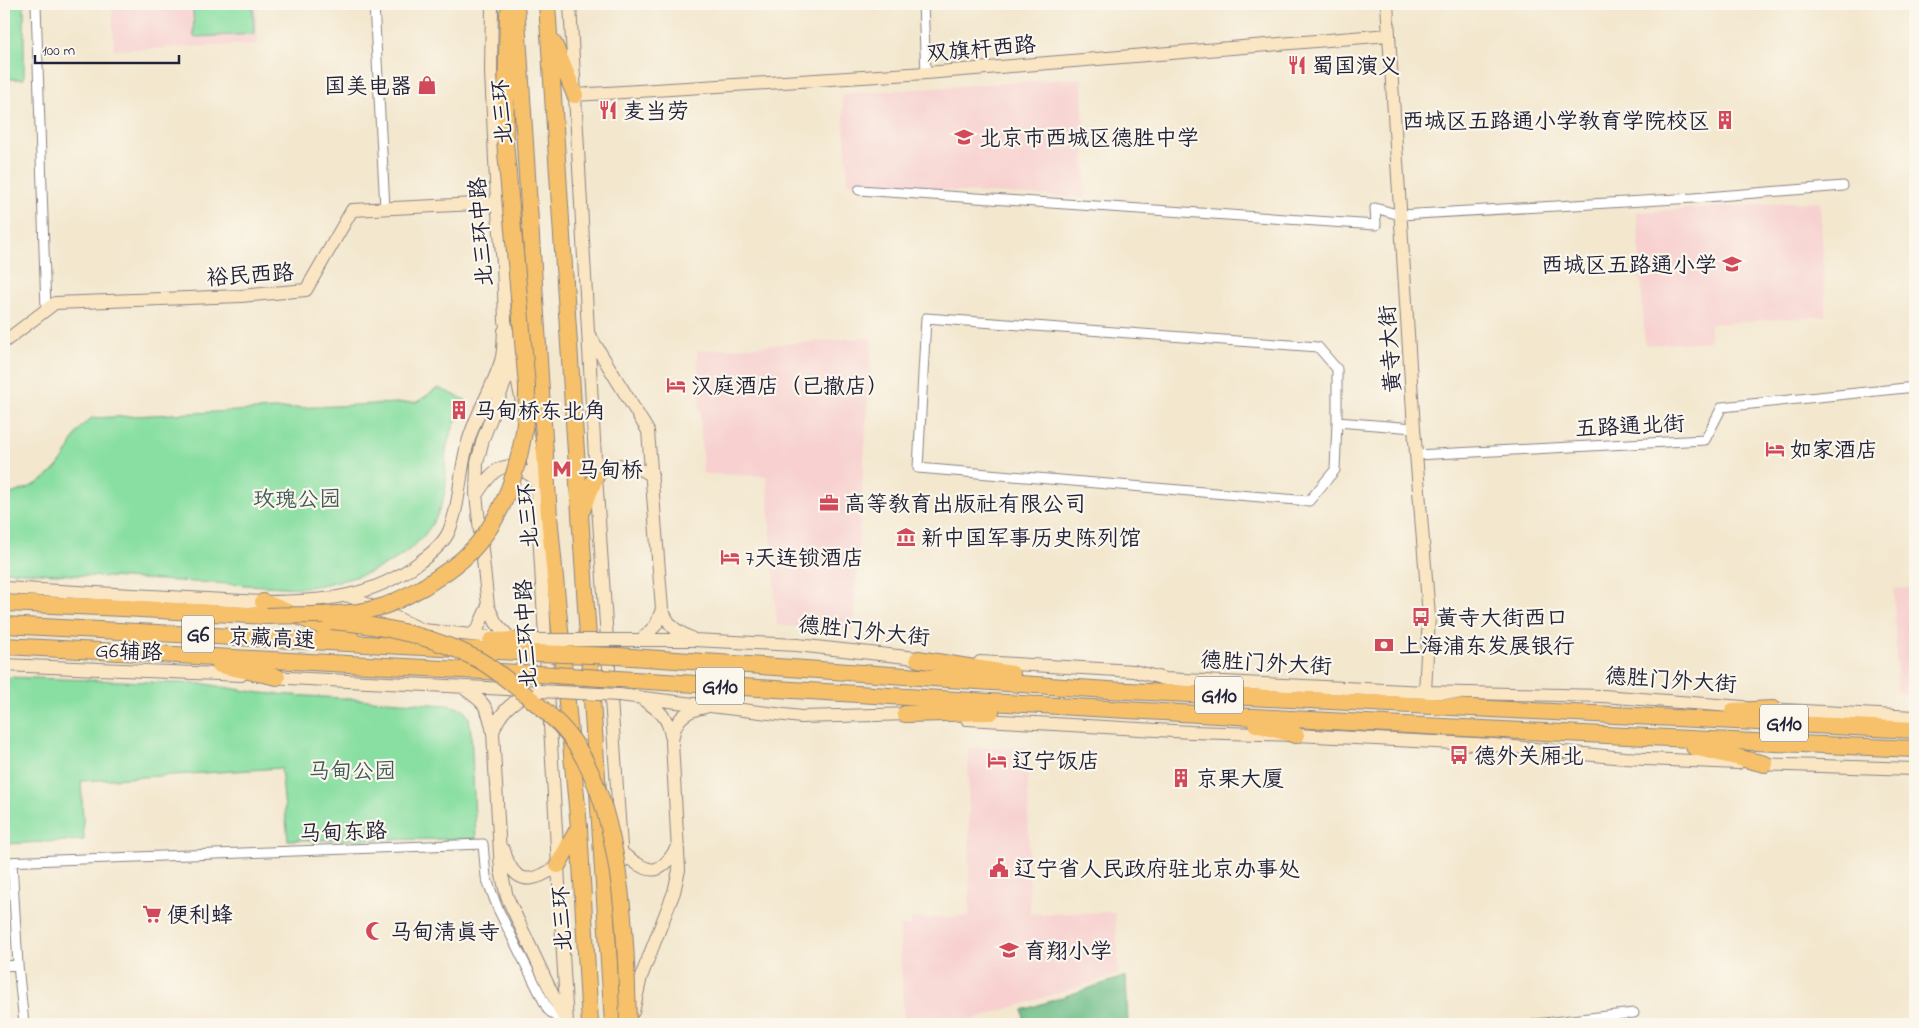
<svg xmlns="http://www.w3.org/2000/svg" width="1919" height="1028" font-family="'Indie Flower','LXGW WenKai TC',sans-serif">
<rect width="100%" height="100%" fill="#fbf7ec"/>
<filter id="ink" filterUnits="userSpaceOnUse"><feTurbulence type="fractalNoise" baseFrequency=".02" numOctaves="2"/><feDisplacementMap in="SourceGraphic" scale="10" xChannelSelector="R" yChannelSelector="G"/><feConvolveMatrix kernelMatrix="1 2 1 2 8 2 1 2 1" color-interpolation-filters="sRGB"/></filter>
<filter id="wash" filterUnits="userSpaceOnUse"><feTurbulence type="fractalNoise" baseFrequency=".0096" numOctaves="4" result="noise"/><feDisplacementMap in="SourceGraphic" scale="20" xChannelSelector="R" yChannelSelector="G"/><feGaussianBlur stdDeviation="1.12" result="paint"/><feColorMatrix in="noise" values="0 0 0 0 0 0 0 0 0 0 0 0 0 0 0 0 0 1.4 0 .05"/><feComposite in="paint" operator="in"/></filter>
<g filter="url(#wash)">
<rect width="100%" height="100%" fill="#f3e7ce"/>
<path fill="#f7d0cf" d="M112 4H256L258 44 114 50Z
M1082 78 1086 198 856 186 848 181 842 94Z
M1820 201 1826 316 1710 324V341L1645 345 1637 212Z
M872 337 853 632 777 625 767 476 703 474 697 351Z
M1915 588V694L1897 693 1894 589Z
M1027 747 1030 914 1115 912 1119 974 959 1024H904L899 926H911V919L970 916 968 748Z"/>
<path fill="#89dfa2" stroke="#56806e" d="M4 4H24V79H4Z
M193 4H253L254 34 194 37Z
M438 388 466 400C459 416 449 433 446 450 444 465 448 481 444 496 427 561 359 581 299 588L4 571V496C31 488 49 481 65 456 75 440 75 429 92 418L417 402Z
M4 677 205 684 260 693 447 705 463 709 469 718 471 733 476 839 288 840 281 768 81 781 84 840 4 844Z"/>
<path fill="#6ebe88" stroke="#487062" d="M1126 976 1128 1024H1024L1023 1010Z"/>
</g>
<g filter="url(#ink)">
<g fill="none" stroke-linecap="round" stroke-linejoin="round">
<g stroke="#8a8484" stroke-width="11">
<path id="street" d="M36 4 46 310
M374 4 385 208
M923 4 926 73
M859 190 1376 225 1375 208 1400 215 1694 198 1843 186
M1337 422 1335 470 1309 501 918 468 926 318 1318 347 1337 369V422L1414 428
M1416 455 1705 440 1722 407 1915 387
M4 862 483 844 486 877 498 909 548 1010 565 1024
M12 862 18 965 24 1024
M4 966 18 965
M1535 1024 1634 1013"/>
</g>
<g stroke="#8a8484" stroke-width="14">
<path id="secondary" d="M492 4 491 72 497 203 503 263 505 321 522 402
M570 4 596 476 622 862
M1387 4 1414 428 1429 616 1425 692
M575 95 926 73 1389 35
M590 336 648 431 662 609 656 625 641 640
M4 342 55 303 241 296 306 290 352 210 497 203
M527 429 536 479 567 1024
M596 476C616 459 631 465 652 475
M477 494C495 466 506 457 536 479
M4 588 263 602C322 602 373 598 421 561 432 553 444 543 449 531 461 502 459 471 468 442 476 414 492 389 501 361 504 352 503 341 504 331
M349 596 423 630 501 638
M662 609C669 626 674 630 691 638
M472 635 478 628 488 606
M511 639 496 623 488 606 476 494 477 463 483 439 514 359
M616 640H694L797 645 925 659
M980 662 1134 671 1165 679 1425 692 1603 696 1743 707
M4 665 241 675
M269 677 524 690
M462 687C484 702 488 705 493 733L501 871 507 897 565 1021
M619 695 801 717 912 714
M642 699C659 710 668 716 671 736
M1766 709 1915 717
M967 719 1191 732 1296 735 1494 745 1624 758 1738 763
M493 732C500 711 512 703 530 691
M1758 764 1915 769
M504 850C513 885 532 885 558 865
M622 853C648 873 659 879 677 847
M633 1012 641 977 674 892 679 870 672 742C674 721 683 711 705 707"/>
</g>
<g stroke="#8a8484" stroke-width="18">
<path id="highway" d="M516 4 549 516 579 827 590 1024
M547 4 613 1024
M554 44 575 95
M505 141 508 13
M582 510 596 476
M263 602 351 638
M4 603 123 608 267 616
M4 625 537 653
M491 641 524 640
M4 646 538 674
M617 656 1108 690 1915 730
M918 659 1012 674
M220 665 277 677
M618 679C1050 707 1483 731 1915 749
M1733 711 1773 709
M905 714 991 712
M1256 724 1296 735
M1694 747 1765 764
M558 865 579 827"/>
</g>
<use href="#street" stroke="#fff" stroke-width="9"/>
<use href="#secondary" stroke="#fbe6c4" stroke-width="12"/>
<use href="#highway" stroke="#f6c16b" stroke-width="16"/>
<g stroke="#8a8484" stroke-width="14" stroke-linecap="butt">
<path id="secondary-bridge" d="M536 640H616
M539 691 619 695"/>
</g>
<g stroke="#8a8484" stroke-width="18" stroke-linecap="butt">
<path id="highway-bridge" d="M267 616C305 614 347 618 384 606 398 601 412 593 425 586 439 577 453 568 465 557 509 517 528 443 527 386L505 141
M331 621C380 625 433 636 477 659 492 667 506 679 520 690 536 703 554 717 567 733 623 802 626 938 628 1024
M537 653 617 656
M538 674 618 679"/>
</g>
<use href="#secondary-bridge" stroke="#fbe6c4" stroke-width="12"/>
<use href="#highway-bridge" stroke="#f6c16b" stroke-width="16"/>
</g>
</g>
<defs>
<g id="restaurant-bare" transform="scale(1.5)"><path d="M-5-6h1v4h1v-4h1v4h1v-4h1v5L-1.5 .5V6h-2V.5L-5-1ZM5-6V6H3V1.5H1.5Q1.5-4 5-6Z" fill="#d1495b" stroke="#fbf7ec" stroke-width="2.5" paint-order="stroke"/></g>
<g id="shop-bare" transform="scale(1.5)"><path d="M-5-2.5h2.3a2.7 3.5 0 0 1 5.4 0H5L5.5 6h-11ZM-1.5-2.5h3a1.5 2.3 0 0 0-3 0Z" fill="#d1495b" stroke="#fbf7ec" stroke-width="2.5" paint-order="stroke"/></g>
<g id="building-bare" transform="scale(1.5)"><path d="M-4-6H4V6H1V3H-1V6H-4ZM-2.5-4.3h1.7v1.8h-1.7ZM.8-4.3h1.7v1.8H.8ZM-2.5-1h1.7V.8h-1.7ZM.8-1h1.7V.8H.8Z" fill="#d1495b" stroke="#fbf7ec" stroke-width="2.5" paint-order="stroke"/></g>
<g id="school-bare" transform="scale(1.5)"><path d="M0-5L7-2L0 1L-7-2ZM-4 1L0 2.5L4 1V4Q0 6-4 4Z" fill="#d1495b" stroke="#fbf7ec" stroke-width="2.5" paint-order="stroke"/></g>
<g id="hotel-bare" transform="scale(1.5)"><path d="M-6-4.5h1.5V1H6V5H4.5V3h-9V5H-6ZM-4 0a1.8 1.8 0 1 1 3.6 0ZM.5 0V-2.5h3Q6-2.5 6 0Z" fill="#d1495b" stroke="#fbf7ec" stroke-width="2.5" paint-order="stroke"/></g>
<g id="metro-bare" transform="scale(1.5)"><path d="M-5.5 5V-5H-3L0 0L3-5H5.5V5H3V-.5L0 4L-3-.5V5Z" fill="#d1495b" stroke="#fbf7ec" stroke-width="2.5" paint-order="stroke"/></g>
<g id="office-bare" transform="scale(1.5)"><path d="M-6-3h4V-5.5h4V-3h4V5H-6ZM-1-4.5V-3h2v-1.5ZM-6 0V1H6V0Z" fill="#d1495b" stroke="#fbf7ec" stroke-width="2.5" paint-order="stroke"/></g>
<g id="museum-bare" transform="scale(1.5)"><path d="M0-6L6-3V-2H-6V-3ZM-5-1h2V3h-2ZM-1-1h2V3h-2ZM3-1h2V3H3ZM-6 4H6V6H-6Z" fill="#d1495b" stroke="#fbf7ec" stroke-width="2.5" paint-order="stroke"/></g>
<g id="bus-bare" transform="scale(1.5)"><path d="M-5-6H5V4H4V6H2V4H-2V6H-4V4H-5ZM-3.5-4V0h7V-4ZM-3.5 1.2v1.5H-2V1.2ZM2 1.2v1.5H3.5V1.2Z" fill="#d1495b" stroke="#fbf7ec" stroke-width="2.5" paint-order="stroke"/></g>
<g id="bank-bare" transform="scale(1.5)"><path d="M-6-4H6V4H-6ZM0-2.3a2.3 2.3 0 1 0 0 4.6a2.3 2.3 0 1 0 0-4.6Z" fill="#d1495b" stroke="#fbf7ec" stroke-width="2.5" paint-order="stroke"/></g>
<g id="civic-bare" transform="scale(1.5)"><path d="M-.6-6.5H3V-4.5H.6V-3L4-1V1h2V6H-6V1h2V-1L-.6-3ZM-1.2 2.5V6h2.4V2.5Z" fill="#d1495b" stroke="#fbf7ec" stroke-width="2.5" paint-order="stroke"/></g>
<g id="supermarket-bare" transform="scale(1.5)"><path d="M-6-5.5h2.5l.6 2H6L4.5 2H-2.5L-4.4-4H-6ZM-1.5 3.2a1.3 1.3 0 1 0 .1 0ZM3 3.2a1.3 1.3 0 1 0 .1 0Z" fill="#d1495b" stroke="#fbf7ec" stroke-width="2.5" paint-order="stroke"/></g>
<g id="mosque-bare" transform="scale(1.5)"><path d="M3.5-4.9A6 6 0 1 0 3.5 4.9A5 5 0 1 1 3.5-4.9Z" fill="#d1495b" stroke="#fbf7ec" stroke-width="2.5" paint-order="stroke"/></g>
</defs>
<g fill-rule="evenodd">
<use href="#restaurant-bare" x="1297" y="65"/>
<use href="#shop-bare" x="427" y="85"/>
<use href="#restaurant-bare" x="608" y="110"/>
<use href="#building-bare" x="1725" y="120"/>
<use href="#school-bare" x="964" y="137"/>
<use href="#school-bare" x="1732" y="264"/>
<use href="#hotel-bare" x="676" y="385"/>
<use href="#building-bare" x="459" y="410"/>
<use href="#hotel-bare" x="1775" y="449"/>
<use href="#metro-bare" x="562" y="469"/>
<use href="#office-bare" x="829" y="503"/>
<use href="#museum-bare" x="906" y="537"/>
<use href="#hotel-bare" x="730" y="557"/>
<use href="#bus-bare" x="1421" y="617"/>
<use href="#bank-bare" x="1384" y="645"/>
<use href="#bus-bare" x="1459" y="755"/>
<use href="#hotel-bare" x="997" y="760"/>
<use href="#building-bare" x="1181" y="778"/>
<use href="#civic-bare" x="999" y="868"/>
<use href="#supermarket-bare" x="152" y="914"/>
<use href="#mosque-bare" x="375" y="931"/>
<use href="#school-bare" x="1009" y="950"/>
</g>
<g text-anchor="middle" stroke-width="4.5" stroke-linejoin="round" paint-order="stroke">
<g fill="#fbf7ec" stroke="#636270" stroke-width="1">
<rect x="182" y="615.5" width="32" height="37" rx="4"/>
<rect x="696" y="667.5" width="48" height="37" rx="4"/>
<rect x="1195" y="676.5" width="48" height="37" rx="4"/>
<rect x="1760" y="704.5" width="48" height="37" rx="4"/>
</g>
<g font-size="21" font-weight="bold" fill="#22223b">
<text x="198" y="641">G6</text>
<text x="720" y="693">G110</text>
<text x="1219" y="702">G110</text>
<text x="1784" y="730">G110</text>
</g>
<g font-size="22" fill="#22223b" stroke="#fbf7ec">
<text transform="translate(981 48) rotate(-5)" y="8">双旗杆西路</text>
<text transform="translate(501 112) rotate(-94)" y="8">北三环</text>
<text transform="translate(480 232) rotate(-94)" y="8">北三环中路</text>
<text transform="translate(250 274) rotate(-4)" y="8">裕民西路</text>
<text transform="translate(1389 349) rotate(-94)" y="8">黄寺大街</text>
<text transform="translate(1630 425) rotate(-3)" y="8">五路通北街</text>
<text transform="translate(527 516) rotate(-94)" y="8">北三环</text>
<text transform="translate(864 630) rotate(6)" y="8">德胜门外大街</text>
<text transform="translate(525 634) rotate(-93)" y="8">北三环中路</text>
<text transform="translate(272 637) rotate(3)" y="8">京藏高速</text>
<text transform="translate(129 650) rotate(2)" y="8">G6辅路</text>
<text transform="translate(1266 662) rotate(3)" y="8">德胜门外大街</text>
<text transform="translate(1671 679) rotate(4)" y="8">德胜门外大街</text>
<text transform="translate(343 831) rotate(-2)" y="8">马甸东路</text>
<text transform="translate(561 919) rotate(-93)" y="8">北三环</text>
</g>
<g font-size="22" fill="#22223b" stroke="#fbf7ec" text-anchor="start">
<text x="1312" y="73">蜀国演义</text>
<text x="412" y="93" text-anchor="end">国美电器</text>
<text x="623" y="118">麦当劳</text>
<text x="1710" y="128" text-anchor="end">西城区五路通小学教育学院校区</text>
<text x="979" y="145">北京市西城区德胜中学</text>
<text x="1717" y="272" text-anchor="end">西城区五路通小学</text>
<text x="691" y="393">汉庭酒店（已撤店）</text>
<text x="474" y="418">马甸桥东北角</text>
<text x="1790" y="457">如家酒店</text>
<text x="577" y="477">马甸桥</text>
<text x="844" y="511">高等教育出版社有限公司</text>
<text x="921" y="545">新中国军事历史陈列馆</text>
<text x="745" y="565">7天连锁酒店</text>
<text x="1436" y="625">黄寺大街西口</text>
<text x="1399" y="653">上海浦东发展银行</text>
<text x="1474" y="763">德外关厢北</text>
<text x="1012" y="768">辽宁饭店</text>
<text x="1196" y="786">京果大厦</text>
<text x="1014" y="876">辽宁省人民政府驻北京办事处</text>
<text x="167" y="922">便利蜂</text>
<text x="390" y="939">马甸清真寺</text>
<text x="1024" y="958">育翔小学</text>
</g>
<g font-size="22" fill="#415b5a" stroke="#fbf7ec">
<text x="297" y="506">玫瑰公园</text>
<text x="352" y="778">马甸公园</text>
</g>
</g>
<rect width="1919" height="1028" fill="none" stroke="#fbf7ec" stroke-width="20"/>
<path d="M35 55v8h144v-8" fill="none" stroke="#22223b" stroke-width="2.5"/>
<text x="42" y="55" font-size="15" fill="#22223b" stroke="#fbf7ec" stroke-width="4" paint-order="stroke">100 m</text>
</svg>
